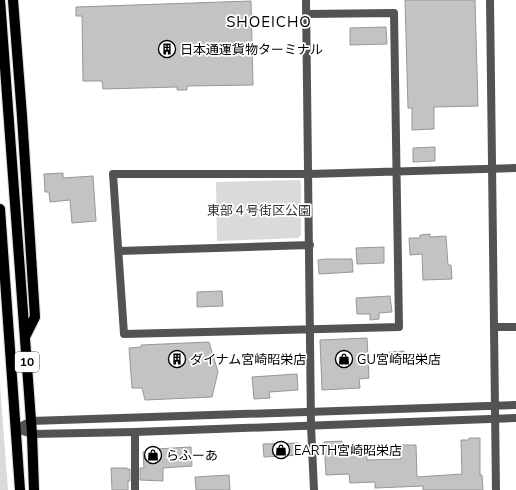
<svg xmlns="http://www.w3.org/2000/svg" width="516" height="490" font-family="'Nunito Sans','Noto Sans JP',sans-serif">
<rect width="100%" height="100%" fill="#fff"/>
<path fill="#dadada" d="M300 180 301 184V235L298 238 217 241 216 182Z
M0 385 8 490H0Z"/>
<path fill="#c3c3c3" stroke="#979797" d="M405 0H475L478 106 434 107V129L412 130V108H408Z
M251 1 253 85 187 86V90H177V87L103 89 102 81H83L82 16H76V7Z
M386 27 387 44 350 45V28Z
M435 147V161L413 162V148Z
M63 173V178L93 176 96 221 72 223 70 200 50 202 49 192H45L44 174Z
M430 234V237L446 236 448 265H451L452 279 423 280 422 254 410 255 409 238H420V235Z
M384 247V263L357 264 356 248Z
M326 259H352L353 272 319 274 318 260Z
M222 291 223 306 197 307V292Z
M390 296 392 312 379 313V319L370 320V314H357L356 298Z
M367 338 369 378 359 379 360 388 322 390 320 340Z
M209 342 218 372 212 397 145 400 142 388H132L129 348 141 347V345Z
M404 351 405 364H390L389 352Z
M297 374 298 390 269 392 270 398 254 399 252 377Z
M469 438H480V475H482L483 490H423V486L375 488V482L350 483 349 474 326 475 324 442 342 441V449L367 447V460L401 459 400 445H416L417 477 462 474 461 440H469Z
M298 443 299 455 264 457 263 444Z
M191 447 192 466 163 468V481L140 480V468H144L143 452 157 451 156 449Z
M111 468H127V469H130V481H128V490H112Z
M229 475 230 490H196L195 477Z"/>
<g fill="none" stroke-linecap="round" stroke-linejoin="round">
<g stroke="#dbdbdb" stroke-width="12">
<path id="primary" d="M0 0 32 434 34 490
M13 0 22 116 35 317 25 337
M0 209 20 490"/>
</g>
<path stroke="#535353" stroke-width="8" d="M306 0 311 426 314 490
M306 14 394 13 399 327 124 334 113 174H309L516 168
M119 251 310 245
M494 327H516
M135 432V490"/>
<path stroke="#535353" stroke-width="8" d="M490 0 496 490
M16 429 31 421 516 405
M16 429 32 434 135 432 516 418"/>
<use href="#primary" stroke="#000" stroke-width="10"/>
</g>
<defs>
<g id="building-ring" transform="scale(0.9)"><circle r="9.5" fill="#fff" stroke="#000" stroke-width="1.5"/><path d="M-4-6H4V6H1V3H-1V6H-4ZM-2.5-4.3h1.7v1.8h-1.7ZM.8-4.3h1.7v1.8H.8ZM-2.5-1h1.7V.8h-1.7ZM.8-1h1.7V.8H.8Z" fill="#000"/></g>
<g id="shop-ring" transform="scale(0.9)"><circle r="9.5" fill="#fff" stroke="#000" stroke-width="1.5"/><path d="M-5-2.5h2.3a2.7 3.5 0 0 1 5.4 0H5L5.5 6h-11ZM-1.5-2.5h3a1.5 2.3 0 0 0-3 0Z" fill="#000"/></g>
</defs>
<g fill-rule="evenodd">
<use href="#building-ring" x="167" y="49"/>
<use href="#building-ring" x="177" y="359"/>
<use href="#shop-ring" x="344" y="359"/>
<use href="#shop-ring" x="281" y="450"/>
<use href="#shop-ring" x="153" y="455"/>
</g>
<g text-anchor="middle" stroke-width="3.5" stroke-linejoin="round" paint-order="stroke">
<rect fill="#fff" stroke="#4c4c4c" stroke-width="1" x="15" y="352" width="24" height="20" rx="3"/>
<g font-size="12" font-weight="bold" fill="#000">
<text x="27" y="366">10</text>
</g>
<g font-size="13" fill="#000" stroke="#fff" text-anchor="start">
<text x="180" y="54">日本通運貨物ターミナル</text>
<text x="190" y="364">ダイナム宮崎昭栄店</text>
<text x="357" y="364">GU宮崎昭栄店</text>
<text x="294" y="455">EARTH宮崎昭栄店</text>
<text x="166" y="460">らふーあ</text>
</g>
<g font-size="13" fill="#313131" stroke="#fff">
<text x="259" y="215">東部４号街区公園</text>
</g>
<g font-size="15" letter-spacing="1" fill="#000" stroke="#fff">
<text x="269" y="27">SHOEICHO</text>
</g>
</g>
</svg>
